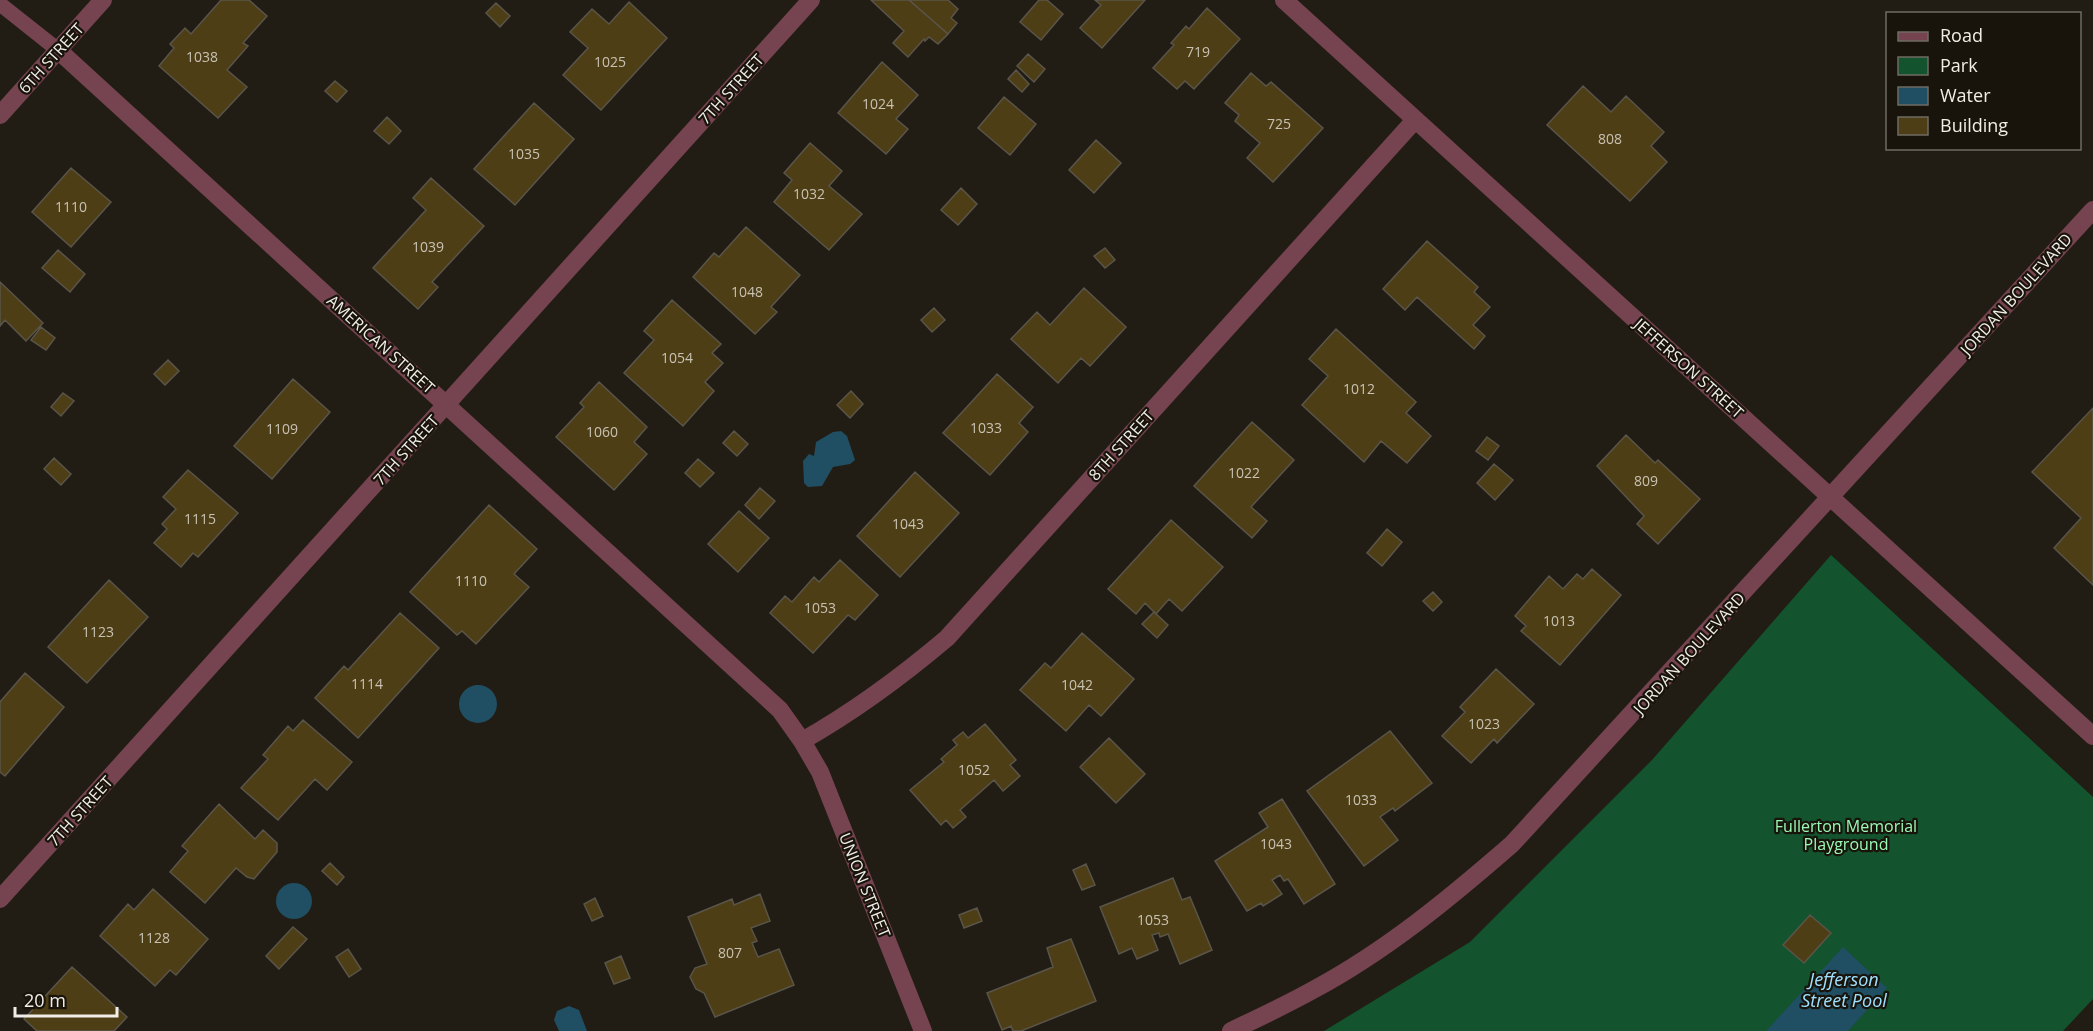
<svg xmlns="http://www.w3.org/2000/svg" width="2093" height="1031" font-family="'Open Sans',sans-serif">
<rect width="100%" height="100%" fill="#221d14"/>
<path fill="#13532d" d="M1831 555 2093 797V999L2063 1031H1324L1470 942 1652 760Z"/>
<path fill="#204e62" d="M841 431 847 436 855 460 850 464 833 467 822 486 808 487 804 483 803 461 809 454 814 456 816 442 833 432Z
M459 704a19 19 0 1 1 38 0a19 19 0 1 1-38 0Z
M276 901a18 18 0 1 1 36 0a18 18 0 1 1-36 0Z
M1843 947 1887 988 1848 1031H1766Z
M569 1006 579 1010 587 1031H559L554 1020 557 1011Z"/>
<path fill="#4e3e16" stroke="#5a554a" stroke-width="1.5" d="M221 0H249L267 16 243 43 248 46 227 70 247 87 218 118 159 66 174 48 170 44 185 28 191 34Z
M871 0H909L948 34 938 44 929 37 925 41 924 39 908 57 893 43 904 31Z
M909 0H948L958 9 951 18 957 23 948 34Z
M1039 0H1047L1063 14 1041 40 1020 22Z
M1095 0H1145L1102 48 1080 28 1101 5Z
M629 2 667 38 601 110 563 75 588 48 570 32 592 9 609 24Z
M496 3 510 16 500 27 486 13Z
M1207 8 1240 39 1194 89 1185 81 1177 89 1153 68 1174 45 1171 43 1186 26 1189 29Z
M1028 54 1045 69 1034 82 1017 66Z
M882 62 918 95 896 119 908 129 886 154 838 113Z
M1016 70 1029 84 1022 92 1008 79Z
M1251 73 1266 86 1271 82 1323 128 1273 182 1247 158 1260 143 1235 121 1239 115 1225 103Z
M335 81 347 91 337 102 325 91Z
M1583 86 1611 112 1626 96 1664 132 1651 146 1667 162 1630 201 1547 125Z
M1004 97 1036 124 1010 155 978 128Z
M534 103 574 139 515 205 474 169Z
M387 117 401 131 389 144 374 131Z
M1096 140 1121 163 1094 193 1069 170Z
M810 143 842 171 829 186 862 214 829 250 774 202 792 180 784 173Z
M71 168 111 202 71 247 32 212Z
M431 178 484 226 432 282 438 287 418 309 373 268 426 210 413 198Z
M961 188 977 204 958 225 941 210Z
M746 227 800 275 771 307 777 312 755 334 693 277 714 253 719 257Z
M1427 241 1478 287 1474 292 1490 307 1473 325 1485 336 1474 349 1417 297 1405 310 1383 289Z
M1105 248 1115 260 1105 268 1094 256Z
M58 250 85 274 70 292 42 268Z
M0 282 43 323 26 341 5 320 0 326Z
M1084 288 1126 327 1090 366 1081 358 1058 383 1011 339 1037 312 1050 325Z
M672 300 721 344 712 353 723 363 705 382 714 391 683 426 624 373 654 340 644 331Z
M934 308 945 320 932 332 921 320Z
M41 327 55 338 46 350 31 340Z
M1336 329 1416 402 1406 413 1431 436 1407 463 1381 441 1364 462 1302 405 1328 376 1309 359Z
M168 360 179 371 165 385 154 374Z
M997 374 1033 407 1019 423 1028 432 990 475 943 433Z
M293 379 330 412 272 479 234 446Z
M599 382 647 427 634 442 647 454 614 490 556 437 584 407 580 403Z
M851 391 863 404 850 418 837 405Z
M63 393 74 401 61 416 51 407Z
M2093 408V585L2054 548 2081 518 2032 472Z
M1252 422 1294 460 1251 507 1267 521 1252 538 1194 486Z
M734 431 748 444 737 456 723 443Z
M1626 435 1655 463 1658 460 1700 499 1658 544 1637 524 1644 516 1597 466Z
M1487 437 1499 446 1488 460 1476 451Z
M54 458 71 474 61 485 44 469Z
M698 459 714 473 700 487 685 473Z
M1494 464 1513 480 1495 500 1477 483Z
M188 470 238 513 198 557 193 553 181 567 154 543 167 529 162 524 176 509 163 497Z
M915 472 959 513 900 577 857 536Z
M760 488 775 501 759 519 745 505Z
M489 505 537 549 514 574 529 587 476 644 462 631 457 635 410 592Z
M739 511 769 538 738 572 708 544Z
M1171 520 1223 567 1182 611 1169 599 1156 614 1145 603 1136 614 1108 589Z
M1387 529 1402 542 1382 566 1367 553Z
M840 560 878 595 855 620 848 615 813 653 770 613 785 596 792 602 814 577 819 582Z
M1592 569 1621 595 1560 665 1521 631 1526 626 1515 616 1549 576 1563 589 1577 574 1583 579Z
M109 580 148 617 87 683 48 647Z
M1433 592 1442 602 1433 611 1423 601Z
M1154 612 1168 625 1157 638 1142 624Z
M400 613 439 648 358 738 315 698 344 666 348 670Z
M1082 633 1134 679 1101 716 1089 705 1066 731 1020 690 1045 663 1051 668Z
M1496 669 1534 704 1497 743 1494 739 1471 763 1442 736 1465 712 1460 707Z
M25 673 64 707 5 776 0 772V702Z
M303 720 352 762 327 790 315 779 278 820 241 788 268 759 263 755 288 726 293 731Z
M985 724 1016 760 1010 765 1020 776 1003 791 994 780 960 810 966 817 953 828 946 820 941 825 910 790 944 762 941 759 957 745 953 740 963 732 968 738Z
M1390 731 1432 783 1395 811 1393 808 1380 817 1398 840 1364 866 1307 791Z
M1109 738 1145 774 1116 803 1080 767Z
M1282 799 1335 884 1304 904 1288 879 1284 881 1280 875 1272 880 1282 894 1263 906 1261 903 1247 911 1215 861 1268 827 1259 813Z
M219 804 255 839 263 830 277 843V852L254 879 247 877 236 868 205 903 170 872 188 851 182 846Z
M330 863 344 877 337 885 322 871Z
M1086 864 1095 885 1082 890 1073 870Z
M1173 878 1182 900 1190 897 1212 950 1180 964 1168 934 1160 937 1159 933 1152 935 1158 950 1137 959 1132 948 1119 954 1100 907Z
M153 889 208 939 176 975 170 970 155 986 100 936 128 904 134 910Z
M760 894 770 921 751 928 757 941 752 943 758 957 779 949 794 985 715 1017 704 993 696 989 690 977 695 968 707 964 688 917 732 899 734 905Z
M595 898 603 916 592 921 584 904Z
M977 908 982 921 964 928 959 915Z
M1810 915 1831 933 1804 963 1783 945Z
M293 927 307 939 279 969 266 956Z
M1071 939 1096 1001 1021 1031H1013L1011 1026 1002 1030 987 993 1053 967 1047 948Z
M348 949 361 969 349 977 336 957Z
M621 956 630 978 614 984 605 963Z
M72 967 127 1017 114 1031H37L24 1019Z"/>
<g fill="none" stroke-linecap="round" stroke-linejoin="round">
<path stroke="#764350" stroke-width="15" d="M0 4 58 50"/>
<path stroke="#764350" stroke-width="18" d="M1284 0 2093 736
M58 50 780 710 802 741 820 772 923 1031
M0 115 103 0
M802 741C855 711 901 677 947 638L1415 120
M0 899 811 0
M1231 1031C1258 1018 1286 1005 1313 990 1386 951 1450 898 1512 844L2093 210"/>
</g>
<g text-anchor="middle" stroke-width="4.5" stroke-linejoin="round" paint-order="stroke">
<g font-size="14" fill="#c8c2b3">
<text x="1198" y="57">719</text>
<text x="202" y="62">1038</text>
<text x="610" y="67">1025</text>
<text x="878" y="109">1024</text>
<text x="1279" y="129">725</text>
<text x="1610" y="144">808</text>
<text x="524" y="159">1035</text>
<text x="809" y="199">1032</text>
<text x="71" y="212">1110</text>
<text x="428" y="252">1039</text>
<text x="747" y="297">1048</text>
<text x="677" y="363">1054</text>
<text x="1359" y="394">1012</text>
<text x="986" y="433">1033</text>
<text x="282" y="434">1109</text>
<text x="602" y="437">1060</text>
<text x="1244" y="478">1022</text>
<text x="1646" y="486">809</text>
<text x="200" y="524">1115</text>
<text x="908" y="529">1043</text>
<text x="471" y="586">1110</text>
<text x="820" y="613">1053</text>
<text x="1559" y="626">1013</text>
<text x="98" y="637">1123</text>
<text x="367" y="689">1114</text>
<text x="1077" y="690">1042</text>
<text x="1484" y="729">1023</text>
<text x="974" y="775">1052</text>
<text x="1361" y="805">1033</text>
<text x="1276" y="849">1043</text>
<text x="1153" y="925">1053</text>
<text x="154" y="943">1128</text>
<text x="730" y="958">807</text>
</g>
<g font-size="16" fill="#f1eee7" stroke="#18140b">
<text transform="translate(51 58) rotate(-48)" y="6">6TH STREET</text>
<text transform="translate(731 89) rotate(-48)" y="6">7TH STREET</text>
<text transform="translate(2016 294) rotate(-48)" y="6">JORDAN BOULEVARD</text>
<text transform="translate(381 344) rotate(42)" y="6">AMERICAN STREET</text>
<text transform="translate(1689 368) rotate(42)" y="6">JEFFERSON STREET</text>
<text transform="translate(1121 445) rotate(-48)" y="6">8TH STREET</text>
<text transform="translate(406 450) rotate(-48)" y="6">7TH STREET</text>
<text transform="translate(1689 653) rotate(-48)" y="6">JORDAN BOULEVARD</text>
<text transform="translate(80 811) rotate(-48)" y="6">7TH STREET</text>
<text transform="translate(865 885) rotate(68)" y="6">UNION STREET</text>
</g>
<g font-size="16" fill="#99f9b5" stroke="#18140b">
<text x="1846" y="832">Fullerton Memorial<tspan x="1846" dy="18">Playground</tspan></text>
</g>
<g font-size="18" font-style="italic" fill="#9ee0fe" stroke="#18140b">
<text x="1844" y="986">Jefferson<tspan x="1844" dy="21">Street Pool</tspan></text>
</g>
</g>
<rect x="1886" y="12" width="195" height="138" fill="#18140b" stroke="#6f6b63" stroke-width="1.5"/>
<rect x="1898" y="32" width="30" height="9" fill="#764350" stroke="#6f6b63" stroke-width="1.5"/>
<text x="1940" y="42" font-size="18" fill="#f1eee7">Road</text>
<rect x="1898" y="57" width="30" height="18" fill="#13532d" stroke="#6f6b63" stroke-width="1.5"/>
<text x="1940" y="72" font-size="18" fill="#f1eee7">Park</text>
<rect x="1898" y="87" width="30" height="18" fill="#204e62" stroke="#6f6b63" stroke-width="1.5"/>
<text x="1940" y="102" font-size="18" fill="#f1eee7">Water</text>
<rect x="1898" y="117" width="30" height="18" fill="#4e3e16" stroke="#6f6b63" stroke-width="1.5"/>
<text x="1940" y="132" font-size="18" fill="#f1eee7">Building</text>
<path d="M15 1007v9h102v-9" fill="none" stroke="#f1eee7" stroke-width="3"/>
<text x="24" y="1007" font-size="18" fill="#f1eee7" stroke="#18140b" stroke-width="4.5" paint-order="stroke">20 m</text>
</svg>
